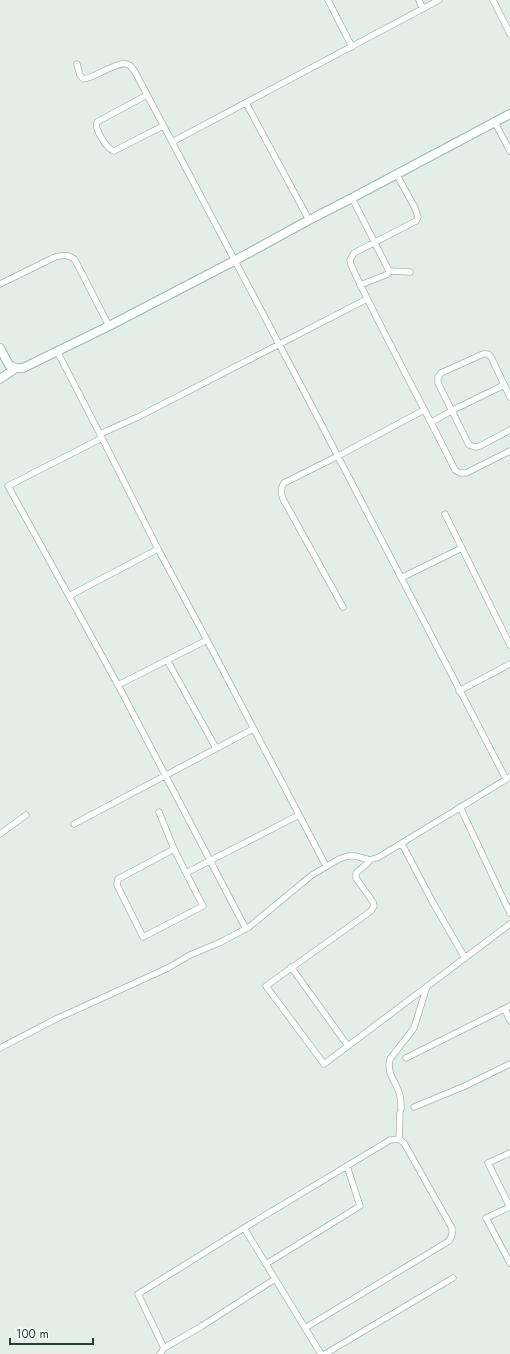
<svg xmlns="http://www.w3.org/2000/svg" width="510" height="1354" font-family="Jost,sans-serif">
<rect width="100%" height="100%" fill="#e4eee9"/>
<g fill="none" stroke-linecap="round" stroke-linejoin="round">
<g stroke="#a6b7b0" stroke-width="7">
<path id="street" d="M328 0 352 47
M419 0 423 9
M493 0 510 34
M77 64 80 75 83 79C96 78 119 59 129 65 131 66 132 68 134 70L307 397 506 779
M147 95 97 122C94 129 107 149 114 151L163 126
M246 103 309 220
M494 121 510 151
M172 142 439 0
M397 175 415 208 418 217 416 221 354 253 350 260 351 265C383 334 421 401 455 470L460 473H466L510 451
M352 198 389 271 388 274 360 285
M389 271 410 272
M0 284 55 257C63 255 69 254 75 260L109 326
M57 351 102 438 8 486 69 596
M510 397 491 357 488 354H483L441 373 438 377V383L469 445 475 447 480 446 510 430
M432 422 451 411 504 385
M100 434 138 417 367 299
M102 438 158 549 69 596 118 685 246 929
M445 514 510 645
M401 578 462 548
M343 607 283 499C281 493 280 489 284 483L338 456 424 410
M207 640 326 866
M167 660 216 748
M118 685 207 640 158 549
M459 691 510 664
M460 807 510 913
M159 812 174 849 186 873
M74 824 253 729
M0 834 26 815
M402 844 432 901 465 958
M174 849 118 879 117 885 143 937 203 906 186 873 299 815
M370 860C367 866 360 868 356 873V878L373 902 374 906 371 911 266 986 324 1064 510 924
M291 967 348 1046
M505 1009 510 1021
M0 1048 56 1019 168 968 190 955 221 942 249 927 312 875 339 859 348 856H355L370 860 379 857 510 777
M406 1058 510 1006
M414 1107 465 1086 510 1064
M401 1109C401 1105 401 1100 400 1096 397 1082 386 1075 390 1059L414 1028 427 986
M399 1139 400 1113
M510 1207 486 1218 510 1263
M510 1207 488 1163 510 1153
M244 1228 321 1354
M266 1264 360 1206 347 1166
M275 1279 202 1326 164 1348 138 1294 244 1228 390 1140 399 1139 404 1143 452 1228V1235L449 1241 305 1328
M160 1354 164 1348
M325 1354 453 1278"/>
</g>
<g stroke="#a1bab2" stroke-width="10">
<path id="secondary" d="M0 348 9 365 16 368H23L109 326 234 261 309 220 352 198 510 114
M0 379 16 368"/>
</g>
<use href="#street" stroke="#fff" stroke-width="5.5"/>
<use href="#secondary" stroke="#fff" stroke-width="8"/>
</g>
<path d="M10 1338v6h83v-6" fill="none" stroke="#224138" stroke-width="2"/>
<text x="16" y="1338" font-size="12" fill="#224138" stroke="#f5faf7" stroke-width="3" paint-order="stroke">100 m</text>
</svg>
